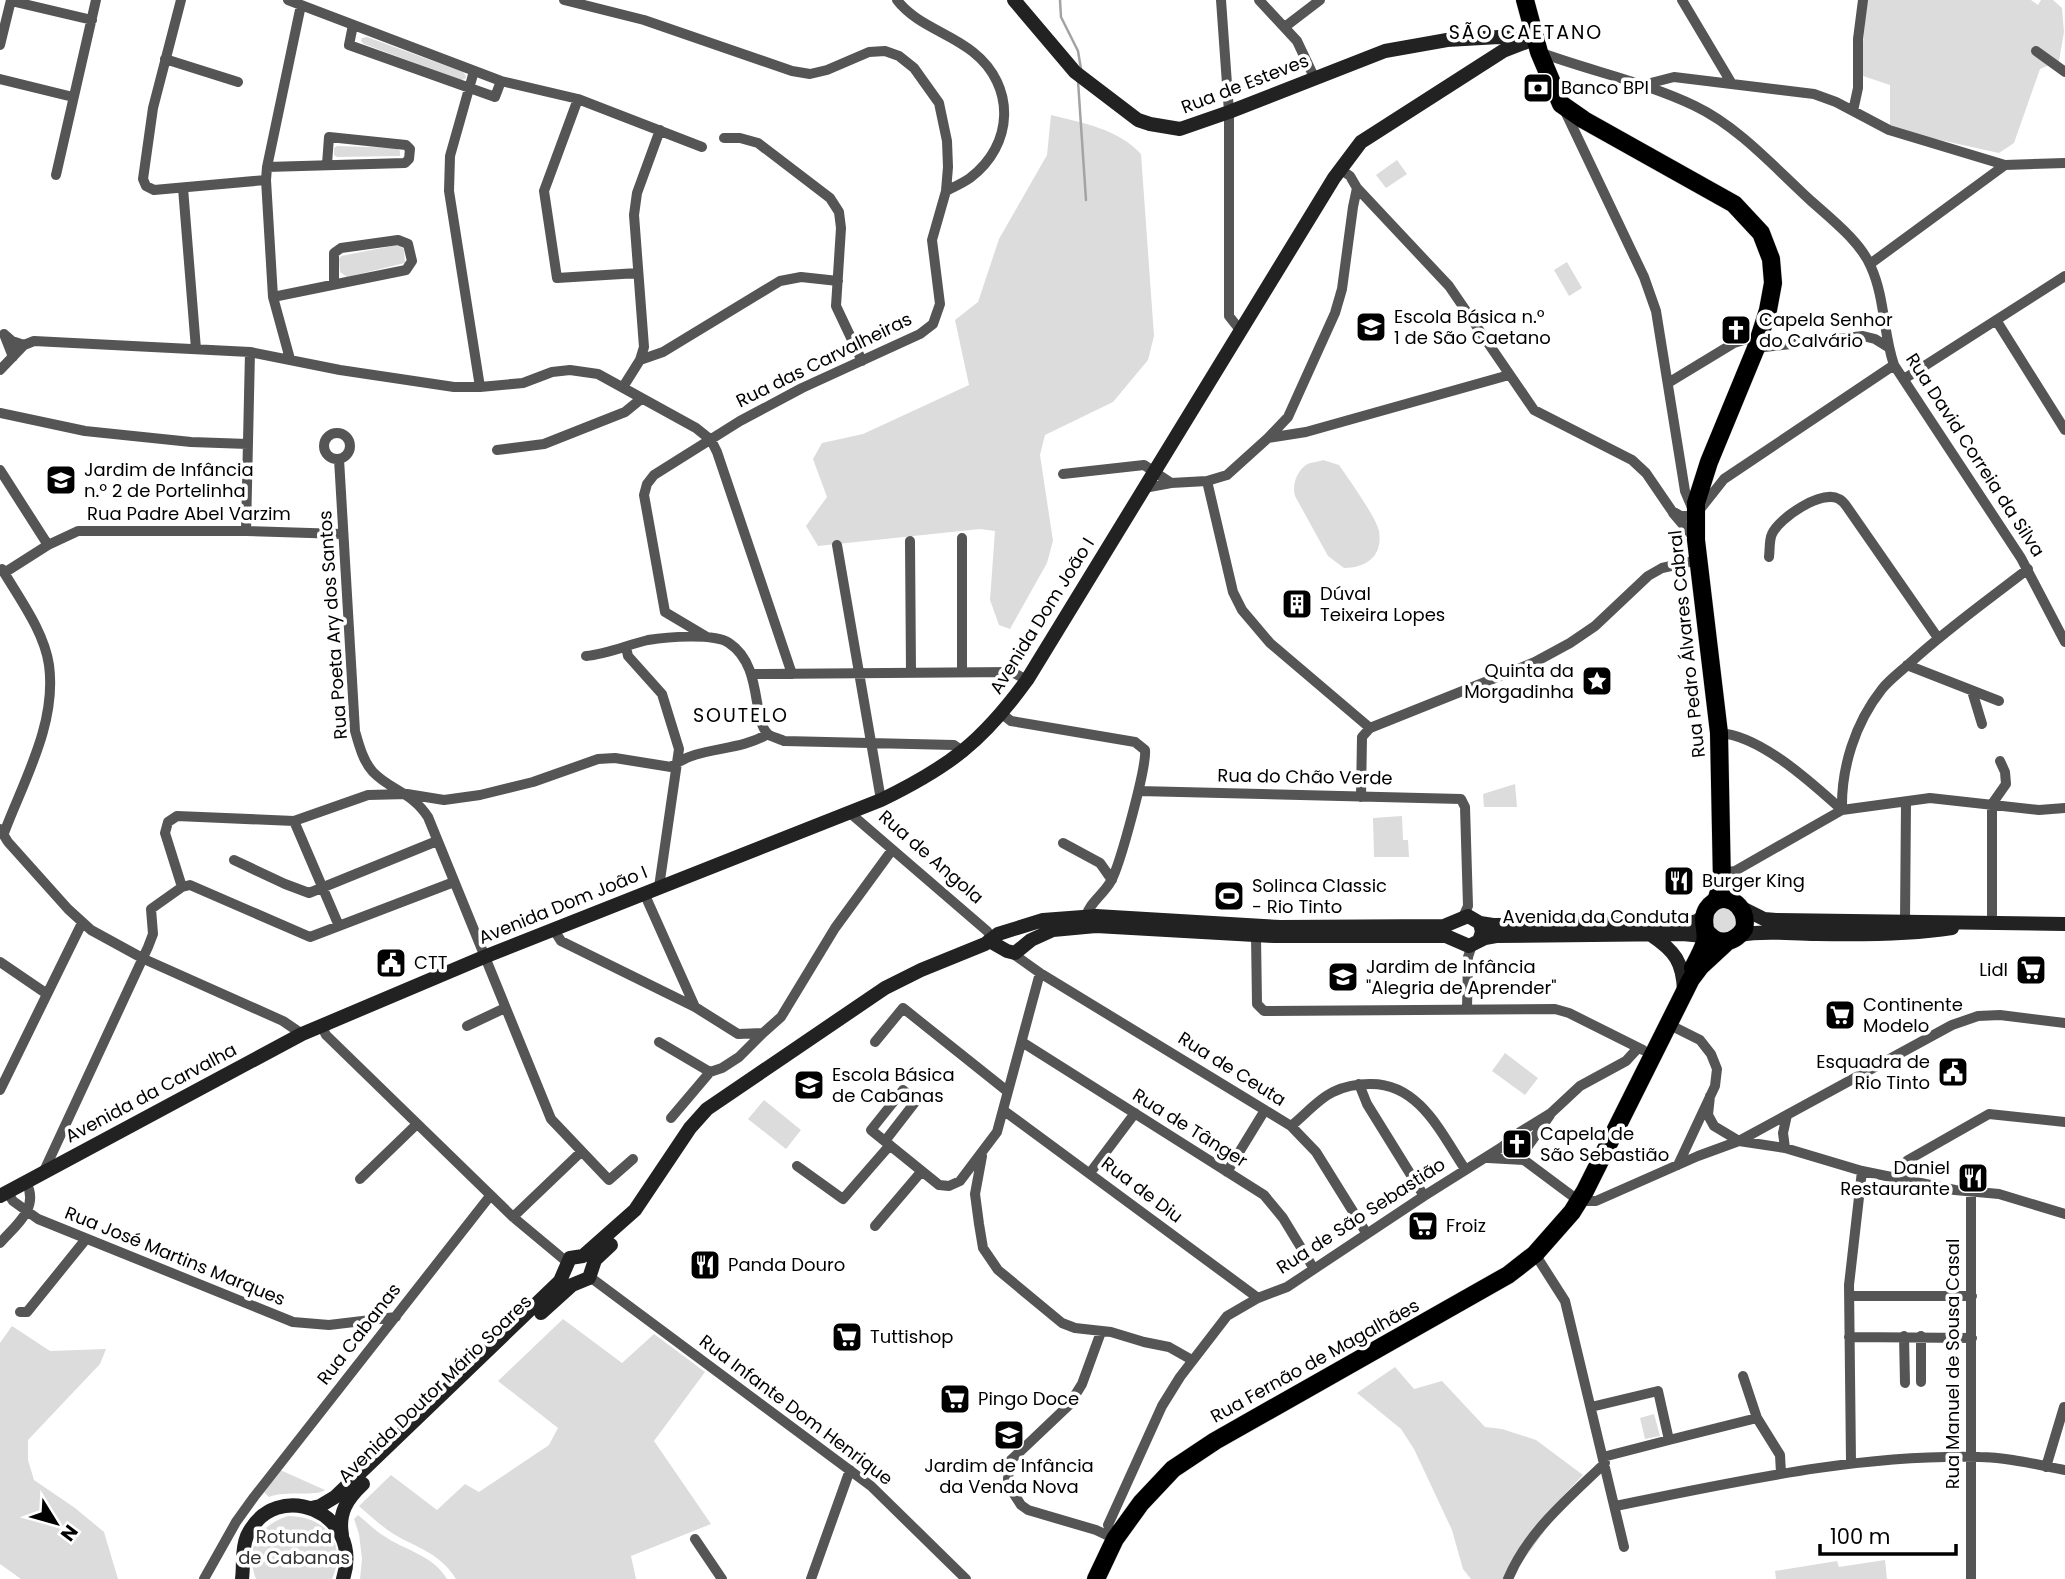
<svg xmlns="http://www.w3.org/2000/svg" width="2065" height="1579" font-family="Poppins,sans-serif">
<rect width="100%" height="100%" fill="#fff"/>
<path fill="#dcdcdc" d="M1867 0H2031L2038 5 2041 0H2053L2062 8 2064 32 2059 61 2040 69 2014 143 1999 153 1890 129V85L1860 75Z
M367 37 463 72 466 76 465 79 461 80 364 44 361 41 362 38Z
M1051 115C1083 123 1118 129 1141 154L1154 336 1148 360 1113 402 1045 435 1040 455 1053 541 1047 563 1010 629 999 625 990 600 995 531 980 529 818 546 806 526 827 497 813 459 822 443 863 434 969 385 955 320 978 302 999 239 1047 155Z
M337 146 397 148 400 151V156L337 157 334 155V148Z
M1397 160 1407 174 1386 188 1376 175Z
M397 245 404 249 405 263 347 277 340 272 339 259 341 256Z
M1567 262 1582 288 1569 296 1554 270Z
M1323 460 1339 465C1348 478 1376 517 1379 531 1383 556 1367 568 1344 568L1328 556 1295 496C1292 486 1296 472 1306 465 1310 462 1318 462 1323 460Z
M1515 784 1517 807H1484L1483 794Z
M1402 816 1403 840H1408L1409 857H1374L1373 818Z
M1712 920a12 12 0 1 1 24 0a12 12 0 1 1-24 0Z
M1505 1053 1538 1078 1525 1095 1492 1071Z
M764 1100 801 1130 786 1149 748 1119Z
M563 1319 622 1363 654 1334 705 1372 654 1441 711 1524 631 1556 636 1579H456C438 1550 414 1548 389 1531 379 1524 369 1515 359 1506L391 1475 437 1510 465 1484 479 1492 549 1445 558 1428 498 1381Z
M12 1326 50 1351 106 1349 100 1364 28 1440V1460L34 1480 75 1508 104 1532 118 1579H21L0 1564V1343Z
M1395 1367 1414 1389 1442 1381 1485 1427 1502 1429 1536 1440 1583 1475 1547 1513 1552 1521 1519 1566 1514 1579H1471L1463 1569 1452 1530 1414 1449 1401 1429 1357 1393Z
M1654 1414 1660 1436 1645 1439 1640 1418Z
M278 1469 325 1490C316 1497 286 1490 269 1497L263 1491Z
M358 1515C367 1522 374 1530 384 1536 406 1551 433 1555 447 1579H360L362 1559 359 1534 354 1519Z
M288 1516C325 1516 348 1543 332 1579H256C244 1549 259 1525 288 1516Z
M1885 1560 1887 1579H1776L1775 1571 1837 1561 1839 1567Z"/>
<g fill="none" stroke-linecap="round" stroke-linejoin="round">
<path stroke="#a3a3a3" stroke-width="2.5" d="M1060 0 1061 17 1078 51 1081 69
M1078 81 1086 200"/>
<g stroke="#dbdbdb" stroke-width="19">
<path id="primary" d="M1525 0 1539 52 1561 104 1584 120 1734 204 1761 233 1771 259 1773 283 1768 310 1756 348 1709 462 1696 503V540L1719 733 1722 882 1716 901
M1693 968C1697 960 1702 951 1705 942 1708 931 1700 920 1707 909 1722 887 1750 905 1744 929 1733 945 1716 946 1705 930
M1096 1579 1115 1539 1141 1503 1173 1469 1215 1441 1508 1275 1535 1254 1572 1212 1585 1191 1691 979 1700 967 1727 942"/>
</g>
<path stroke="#555" stroke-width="10" d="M181 0 153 108 143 179 146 186 154 190 266 180
M288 0 501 81 495 97 349 45 353 25
M564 0 644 20 792 71 810 74 827 70 869 52 885 51 899 56 914 68 939 103 947 141 948 167 946 191 932 240 940 304 933 324 920 334 802 388 740 421 654 475 647 484 644 495 665 612 707 637
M897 0C916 25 950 33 973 52 1016 86 1014 145 970 178 963 183 954 187 946 191
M1221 0 1229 112V316L1240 330
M1259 0 1297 41 1315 79
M1682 0 1732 84
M11 1 92 20
M1286 26 1320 0
M0 45 11 0
M2036 51 2065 72
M1539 52C1590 71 1645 82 1695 106 1739 127 1775 168 1810 200 1830 218 1861 242 1871 267 1885 298 1883 333 1894 365L2021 558 2065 642
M165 59 238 82
M474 71 450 156 449 191 480 387
M0 79 73 97
M501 81 578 99 702 147
M1643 85 1674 77 1814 94 1836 102 1889 130 2005 165 2065 163
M578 99 544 191 557 278 638 273
M1564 109 1644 277 1656 311 1685 491 1693 510
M1853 111 1858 88V39L1863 0
M724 138H740L758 143 830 198 839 212 841 228 836 306 862 361
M267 167 405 163 409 159 410 149 406 145 329 137 327 164
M1340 169 1350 176 1357 188 1449 286 1534 410 1632 460 1646 473 1672 511 1681 516H1695
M56 175 96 0
M183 188 196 349
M1870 264 2005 165
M273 297 406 270 412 261 408 244 398 240 341 248 334 253V284
M1996 320 2065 430
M1756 348 1863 336 1875 339 1888 347
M13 357 4 334 12 341 24 345
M290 359 273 297 266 180 267 167 301 5
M640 360 663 352 780 281 801 277 838 281
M0 370 24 345 34 341 250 352 340 370 454 387H480L523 383 552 372 570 370 598 374 696 428 711 440 717 452 792 674
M1904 379 2065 276
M1668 383 1734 343 1747 339 1758 341
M623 387 640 360 644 347 634 215 637 193 660 130
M0 413 85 431 191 442 248 444
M324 446a13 13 0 1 1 26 0a13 13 0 1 1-26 0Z
M1268 438 1288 417 1335 313 1342 289 1353 207 1357 188
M497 450 544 444 625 412 641 399
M339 459 355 731C359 745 363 761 373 772 390 790 412 792 428 817L551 1119 609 1180 633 1159
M0 470 48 545
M1063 474 1144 465 1171 483 1144 488
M1207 481 1233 592 1242 610 1270 643 1370 728
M1171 483 1207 481 1227 475 1268 438 1306 432 1509 375
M1673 513 1696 540
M1697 513 1724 479 1894 365
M246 531 250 352
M910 541 911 673
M837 545 881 800
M1769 557C1770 550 1769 540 1772 534 1779 518 1822 489 1839 499 1843 501 1845 504 1847 507L1938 638
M2 569C19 598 44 631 49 665 57 723 24 780 4 833
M4 573 48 545 78 531H246L342 534
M626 647 628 656 662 694 679 749 659 887
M586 656C607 654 627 645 648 640 666 637 714 633 729 643 764 666 751 721 769 735 773 737 780 739 784 741L954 745 964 752
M1907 665 1999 701
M962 672V538
M753 674 1012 672 1027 680
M1972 691 1982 724
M1002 714 1011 721 1135 742 1145 750C1147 766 1120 865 1111 881 1104 894 1090 902 1086 916
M1719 733C1760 735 1812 783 1842 810
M1139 791 1461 799 1465 807 1468 906 1463 917
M1361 797 1362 737 1370 728 1535 662 1570 643 1595 626 1648 576 1662 568 1698 560
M1842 810C1841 768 1855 723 1882 689 1889 680 1901 671 1910 663 1947 629 1988 600 2028 569
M850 813 987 931 993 940
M294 821 368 795 407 794 444 800 480 795 533 782 598 759 615 758 671 767C700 745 736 753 768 734
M0 829 8 842 68 909 91 930 144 959 283 1021 302 1034
M1063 843 1100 863 1112 880
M234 860 285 884 309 893 437 841
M1722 873 1735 871 1842 810 1930 798 2039 810 2065 808
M182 887 165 833 168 822 177 816 294 821 339 926
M644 893 695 1007
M1992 915V804L2006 784 2005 772 2000 761
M1900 927 1905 921 1906 802
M554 930 561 941 695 1007 738 1034 763 1033 781 1017 835 928 892 850
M1256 936 1257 1004 1264 1011 1555 1009 1569 1013 1643 1050
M1012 953 1040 973 1291 1126 1316 1152 1367 1234
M0 962 47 994
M1467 1009 1468 957 1472 945
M1668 1024 1700 1040 1711 1054 1717 1069 1715 1086 1678 1165
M321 1025 326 1035 513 1217 567 1262
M467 1026 505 1008
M659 1042 710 1072
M875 1042 903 1008 1007 1091
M1022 1042 1264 1195 1283 1218 1314 1269
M1359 1084 1367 1104 1424 1196
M0 1090 82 923
M1710 1096 1708 1115 1714 1126 1739 1141 1785 1148 1862 1171 1955 1190 1999 1194 2065 1214
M1003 1110 1258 1298
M671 1118 710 1072 722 1068 739 1057 763 1033
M1291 1126C1305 1115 1318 1099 1333 1092 1345 1086 1357 1084 1370 1084 1419 1083 1441 1133 1465 1169
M885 1141 916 1101 903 1090 871 1130 939 1185 949 1186 960 1181 997 1132 1040 973
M1785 1148 1783 1133 1787 1115
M982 1156 975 1194 979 1224 983 1248 998 1270 1062 1323 1075 1328 1111 1332 1144 1342 1169 1347 1192 1360
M1488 1158 1524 1160 1579 1201H1596L1698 1156 1739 1141 1952 1025 1978 1016 2000 1015 2065 1023
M1519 1159 1550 1115
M797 1166 843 1199 890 1145
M1227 1172 1265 1110
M43 1173 148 947 153 934 151 909 182 887 190 885 310 937 454 882
M1090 1173 1135 1113
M1896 1177 1900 1167 1908 1160 1989 1114 2065 1122
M360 1179 417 1124
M7 1192 13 1201 38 1219 293 1322 329 1325 396 1317
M513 1217 581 1152
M875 1226 921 1172
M0 1243C16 1225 40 1208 26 1182
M1535 1254 1565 1301 1624 1547
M589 1278 594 1280 871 1486 966 1579
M1849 1296H1972
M20 1312H27L86 1239
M1101 1332 1082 1384 1069 1405 1010 1461 1008 1479 1012 1491 1021 1505 1028 1510 1096 1530 1115 1539
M1904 1336 1905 1383
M1849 1337 1972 1338
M1743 1376 1757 1418 1780 1455 1781 1473
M1921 1382V1336
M1591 1407 1658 1391 1669 1440 1603 1457
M1669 1440 1757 1418
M1851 1462 1849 1285 1862 1171
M2046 1467 2064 1407
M1615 1506C1736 1482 1856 1454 1980 1457 2008 1457 2038 1465 2065 1470
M695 1539 722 1579
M1115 1539 1108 1525 1162 1406 1180 1377 1227 1316 1258 1298 1287 1287 1424 1196 1502 1147 1520 1132 1551 1113 1580 1086 1626 1061 1638 1048
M204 1579 236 1522 254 1497 490 1196
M811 1579 850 1470
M1508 1579C1528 1531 1569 1498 1605 1463
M1971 1579V1190"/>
<path stroke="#222" stroke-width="14" d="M1014 0 1075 72 1138 120 1150 124 1180 129 1229 112 1385 51 1447 40 1499 37 1529 39
M1742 908 1764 919 1776 920 2065 924
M1480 923 1493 925 1682 924 1697 921 1704 916
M1651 935C1675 951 1683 962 1684 991
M1740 935C1764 930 1791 934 1816 934 1861 935 1907 935 1952 928
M995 936 993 943 1007 951 1015 953 1031 940 1053 930 1096 926 1274 936H1446L1469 946 1485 938 1496 936 1682 934 1704 936 1713 939
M0 1196 302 1034 484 957 881 800C949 767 982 742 1027 680L1334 178 1361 142 1503 51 1534 39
M541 1313 572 1285 589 1278 595 1260 611 1245
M311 1508 320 1506 335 1497 560 1281 570 1258 583 1256 635 1210 690 1128 707 1109 885 988 921 970 985 944 998 934 1043 920 1096 916 1280 927 1444 926 1468 916 1480 923 1482 932 1479 941
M342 1535C338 1513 347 1499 363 1484
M242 1579C244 1564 241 1550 247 1536 275 1476 365 1512 343 1579"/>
<use href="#primary" stroke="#000" stroke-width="18"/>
</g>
<defs>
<g id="bank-square" transform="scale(1.575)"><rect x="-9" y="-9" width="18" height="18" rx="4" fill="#000" stroke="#fff"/><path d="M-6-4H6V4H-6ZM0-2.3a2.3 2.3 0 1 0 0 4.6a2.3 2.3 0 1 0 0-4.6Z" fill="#fff"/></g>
<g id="school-square" transform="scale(1.575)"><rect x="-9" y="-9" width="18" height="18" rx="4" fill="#000" stroke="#fff"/><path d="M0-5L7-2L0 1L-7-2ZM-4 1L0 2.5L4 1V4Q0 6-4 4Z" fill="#fff"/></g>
<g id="church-square" transform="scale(1.575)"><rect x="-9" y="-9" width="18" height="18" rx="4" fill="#000" stroke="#fff"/><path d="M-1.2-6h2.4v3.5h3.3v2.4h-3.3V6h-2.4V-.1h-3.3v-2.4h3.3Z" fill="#fff"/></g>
<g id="building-square" transform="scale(1.575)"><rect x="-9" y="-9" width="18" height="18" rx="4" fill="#000" stroke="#fff"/><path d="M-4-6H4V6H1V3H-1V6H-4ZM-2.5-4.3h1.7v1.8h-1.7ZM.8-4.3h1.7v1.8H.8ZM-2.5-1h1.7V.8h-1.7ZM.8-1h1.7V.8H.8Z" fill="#fff"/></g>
<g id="sight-square" transform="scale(1.575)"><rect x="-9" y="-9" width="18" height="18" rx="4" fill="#000" stroke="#fff"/><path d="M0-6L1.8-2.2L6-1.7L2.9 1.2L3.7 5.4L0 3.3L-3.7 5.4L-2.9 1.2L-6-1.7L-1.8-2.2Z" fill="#fff"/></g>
<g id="restaurant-square" transform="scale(1.575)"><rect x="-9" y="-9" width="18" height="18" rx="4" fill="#000" stroke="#fff"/><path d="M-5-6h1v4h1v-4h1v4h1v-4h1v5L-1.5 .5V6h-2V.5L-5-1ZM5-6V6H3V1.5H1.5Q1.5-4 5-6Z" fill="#fff"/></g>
<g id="stadium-square" transform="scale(1.575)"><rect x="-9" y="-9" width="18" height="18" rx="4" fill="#000" stroke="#fff"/><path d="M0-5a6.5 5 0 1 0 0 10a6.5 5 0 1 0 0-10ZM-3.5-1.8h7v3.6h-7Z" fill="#fff"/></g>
<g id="civic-square" transform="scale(1.575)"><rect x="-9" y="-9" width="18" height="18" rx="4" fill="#000" stroke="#fff"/><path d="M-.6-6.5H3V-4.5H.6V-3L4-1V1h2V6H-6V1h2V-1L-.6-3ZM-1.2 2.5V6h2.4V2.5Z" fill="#fff"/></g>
<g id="supermarket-square" transform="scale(1.575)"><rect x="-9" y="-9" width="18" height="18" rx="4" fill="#000" stroke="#fff"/><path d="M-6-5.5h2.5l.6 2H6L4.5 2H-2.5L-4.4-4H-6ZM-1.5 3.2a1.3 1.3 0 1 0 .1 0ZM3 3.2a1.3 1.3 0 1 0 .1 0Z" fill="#fff"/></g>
</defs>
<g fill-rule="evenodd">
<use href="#bank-square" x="1538" y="88"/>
<use href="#school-square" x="1371" y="327"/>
<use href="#church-square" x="1736" y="330"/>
<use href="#school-square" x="61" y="480"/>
<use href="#building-square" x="1297" y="604"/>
<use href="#sight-square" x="1597" y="681"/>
<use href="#restaurant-square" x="1679" y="881"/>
<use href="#stadium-square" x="1229" y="896"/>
<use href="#civic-square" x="391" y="963"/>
<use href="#supermarket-square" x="2031" y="970"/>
<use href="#school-square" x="1343" y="977"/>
<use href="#supermarket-square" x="1840" y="1015"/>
<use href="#civic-square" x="1953" y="1072"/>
<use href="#school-square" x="809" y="1085"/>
<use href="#church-square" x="1517" y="1144"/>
<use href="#restaurant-square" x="1973" y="1178"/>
<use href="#supermarket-square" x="1423" y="1226"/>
<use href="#restaurant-square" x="705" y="1265"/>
<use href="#supermarket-square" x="847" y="1337"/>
<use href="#supermarket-square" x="955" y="1399"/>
<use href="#school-square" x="1009" y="1435"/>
</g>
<g text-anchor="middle" stroke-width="7" stroke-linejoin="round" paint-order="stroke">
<g font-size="18" fill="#000" stroke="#fff">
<text transform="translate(1245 84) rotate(-21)" y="6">Rua de Esteves</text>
<text transform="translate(824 360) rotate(-26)" y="6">Rua das Carvalheiras</text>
<text transform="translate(1975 455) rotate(57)" y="6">Rua David Correia da Silva</text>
<text x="189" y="520">Rua Padre Abel Varzim</text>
<text transform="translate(1042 616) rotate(-58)" y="6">Avenida Dom João I</text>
<text transform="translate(333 625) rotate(-94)" y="6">Rua Poeta Ary dos Santos</text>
<text transform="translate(1687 644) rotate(-96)" y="6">Rua Pedro Álvares Cabral</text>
<text transform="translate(1305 777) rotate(1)" y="6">Rua do Chão Verde</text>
<text transform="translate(931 857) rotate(41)" y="6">Rua de Angola</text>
<text transform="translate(563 905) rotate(-22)" y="6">Avenida Dom João I</text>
<text x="1596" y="923">Avenida da Conduta</text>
<text transform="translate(1232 1069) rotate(32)" y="6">Rua de Ceuta</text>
<text transform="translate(151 1093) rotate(-28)" y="6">Avenida da Carvalha</text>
<text transform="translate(1190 1128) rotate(32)" y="6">Rua de Tânger</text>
<text transform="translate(1142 1190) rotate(37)" y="6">Rua de Diu</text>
<text transform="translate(1361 1216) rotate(-33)" y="6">Rua de São Sebastião</text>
<text transform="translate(175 1256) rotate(22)" y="6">Rua José Martins Marques</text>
<text transform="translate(359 1334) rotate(-52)" y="6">Rua Cabanas</text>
<text transform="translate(1315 1361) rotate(-29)" y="6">Rua Fernão de Magalhães</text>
<text transform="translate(1953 1364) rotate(-90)" y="6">Rua Manuel de Sousa Casal</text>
<text transform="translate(435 1389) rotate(-44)" y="6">Avenida Doutor Mário Soares</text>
<text transform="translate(796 1410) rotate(37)" y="6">Rua Infante Dom Henrique</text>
</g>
<g font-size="18" fill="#000" stroke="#fff" text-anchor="start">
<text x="1561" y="94">Banco BPI</text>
<text x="1394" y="323">Escola Básica n.º<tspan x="1394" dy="21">1 de São Caetano</tspan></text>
<text x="1759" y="326">Capela Senhor<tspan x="1759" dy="21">do Calvário</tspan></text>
<text x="84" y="476">Jardim de Infância<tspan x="84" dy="21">n.º 2 de Portelinha</tspan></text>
<text x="1320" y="600">Dúval<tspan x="1320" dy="21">Teixeira Lopes</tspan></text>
<text x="1574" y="677" text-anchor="end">Quinta da<tspan x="1574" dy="21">Morgadinha</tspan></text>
<text x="1702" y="887">Burger King</text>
<text x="1252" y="892">Solinca Classic<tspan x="1252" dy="21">- Rio Tinto</tspan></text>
<text x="414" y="969">CTT</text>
<text x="1366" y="973">Jardim de Infância<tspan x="1366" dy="21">"Alegria de Aprender"</tspan></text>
<text x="2008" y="976" text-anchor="end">Lidl</text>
<text x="1863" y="1011">Continente<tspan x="1863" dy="21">Modelo</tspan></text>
<text x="1930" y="1068" text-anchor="end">Esquadra de<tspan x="1930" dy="21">Rio Tinto</tspan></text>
<text x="832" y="1081">Escola Básica<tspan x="832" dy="21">de Cabanas</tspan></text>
<text x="1540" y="1140">Capela de<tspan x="1540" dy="21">São Sebastião</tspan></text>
<text x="1950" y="1174" text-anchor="end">Daniel<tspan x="1950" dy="21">Restaurante</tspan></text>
<text x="1446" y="1232">Froiz</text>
<text x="728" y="1271">Panda Douro</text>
<text x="870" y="1343">Tuttishop</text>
<text x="978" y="1405">Pingo Doce</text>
<text x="1009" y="1472" text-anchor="middle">Jardim de Infância<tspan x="1009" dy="21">da Venda Nova</tspan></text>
</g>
<g font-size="18" fill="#333" stroke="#fff">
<text x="294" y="1543">Rotunda<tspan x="294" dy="21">de Cabanas</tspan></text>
</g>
<g font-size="19" letter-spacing="2" fill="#000" stroke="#fff">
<text x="1526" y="39">SÃO CAETANO</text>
<text x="741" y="722">SOUTELO</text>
</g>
</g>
<g transform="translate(56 1523) rotate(127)" stroke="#ffffff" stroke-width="5" paint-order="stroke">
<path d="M0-5L12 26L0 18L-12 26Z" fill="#000000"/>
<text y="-10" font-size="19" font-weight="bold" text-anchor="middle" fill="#000000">N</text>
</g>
<path d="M1820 1544v10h136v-10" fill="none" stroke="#000000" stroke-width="3.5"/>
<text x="1830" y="1544" font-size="21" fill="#000000" stroke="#ffffff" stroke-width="5" paint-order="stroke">100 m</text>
</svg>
